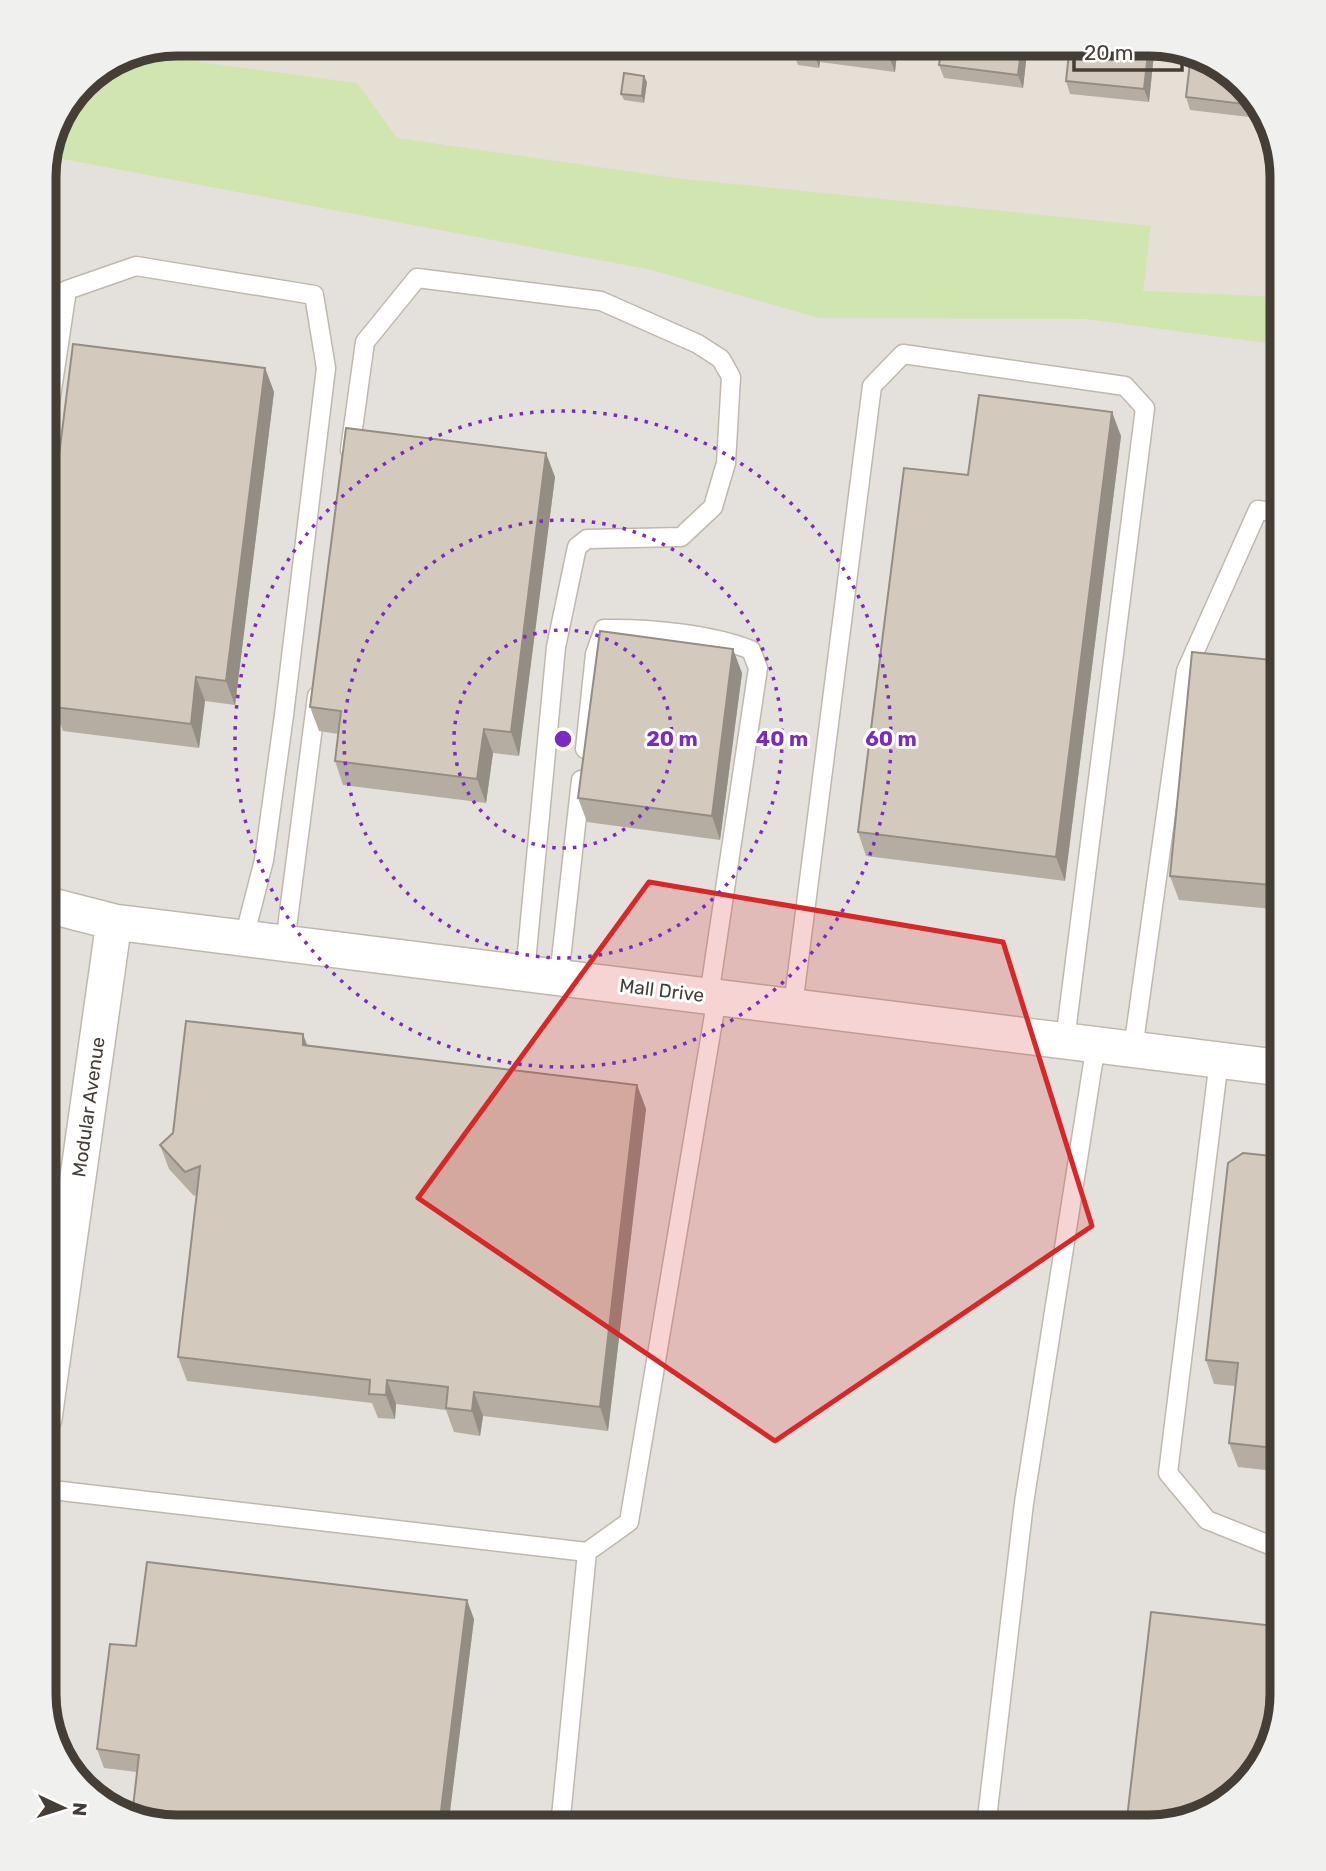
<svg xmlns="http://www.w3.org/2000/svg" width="1326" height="1871" font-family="Rubik,sans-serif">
<rect width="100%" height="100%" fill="#f2eee6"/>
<path fill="#e6dfd5" d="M177 44H1157L1216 62 1264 110 1282 177V329L89 77Z"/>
<path fill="#e4e0db" d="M58 118 1282 329V1694L1216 1809 1149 1827H169L110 1809 62 1761 44 1694V168Z"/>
<path fill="#d1e5b1" d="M148 55 357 83 397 138 676 178 1151 226 1143 291 1282 297V345L1086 319 819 318 652 270 47 156 58 118 89 77Z"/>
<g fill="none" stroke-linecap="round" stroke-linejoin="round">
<g stroke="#c0b8ac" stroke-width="21">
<path id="service" d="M44 443 67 290 136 266 314 295 326 368 284 715 264 860 244 938
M350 450 365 342 417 278 601 301 698 344 721 359 731 377 726 463 713 507 681 537 587 539 577 547 556 647 525 973
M585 749 595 654 604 629C648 628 711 634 751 650L758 668 709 996
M285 943 317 696
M559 977 581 780
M793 1006 872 386 903 354 1125 386 1145 408 1065 1040
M1133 1049 1186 671 1258 510 1282 513
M1219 1060 1168 1473 1207 1520 1272 1546 1282 1547
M44 1489 587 1552 629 1522 717 997
M560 1827 587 1552
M986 1827 1024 1503 1096 1044"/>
</g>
<g stroke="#c0b8ac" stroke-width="38">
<path id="minor" d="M44 904 114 922 1282 1068
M44 1418 114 922"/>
</g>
<use href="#service" stroke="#fff" stroke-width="18"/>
<use href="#minor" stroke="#fff" stroke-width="35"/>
</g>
<path fill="#b5ada2" d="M795 44H898L895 72 820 62 819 68 798 65 793 52Z
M942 44H1028L1023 88 944 78 939 65Z
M1155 44 1149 102 1070 94 1066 81Z
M1216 62 1264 110 1266 119 1190 110 1186 97Z
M647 82 644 103 624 100 621 94Z
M1282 211V241H1278L1275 234Z
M265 368 274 392 235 705 205 701 199 748 63 731 54 707 57 684 44 682V575Z
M1121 436 1065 881 866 856 858 832 968 475Z
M555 477 519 756 493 753 486 803 343 785 335 761 338 734 319 731 310 707Z
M1282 661V910L1179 900 1170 876Z
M742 673 720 840 587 822 578 798Z
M308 1046 637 1085 646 1109 608 1431 483 1416 480 1436 454 1432 446 1410 396 1404 395 1419 378 1418 372 1403 187 1381 178 1357 197 1194 194 1196 169 1169 160 1145Z
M1282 1157V1472L1238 1467 1229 1443 1235 1386 1214 1384 1206 1360Z
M474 1619 448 1827H169L132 1816 137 1772 104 1768 97 1749 136 1646Z"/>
<path fill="#948d84" d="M892 44H898L895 72 890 59Z
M1022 44H1028L1023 88 1018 75Z
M1149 44H1155L1149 102 1144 89Z
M816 49 820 62 819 68 815 55Z
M644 76 647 82 644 103 642 96Z
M265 368 274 392 235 705 226 681Z
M1112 412 1121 436 1065 881 1056 857Z
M546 453 555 477 519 756 511 732Z
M733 649 742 673 720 840 712 816Z
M196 677 205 701 199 748 191 724Z
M484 729 493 753 486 803 477 779Z
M303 1034 312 1058 303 1045Z
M637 1085 646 1109 608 1431 600 1407Z
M387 1380 396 1404 395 1419 386 1395Z
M474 1392 483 1416 480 1436 472 1411Z
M467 1600 474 1619 448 1827H439Z"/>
<path fill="#d3c9bc" stroke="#948d84" stroke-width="2" d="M795 44H892L890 59 816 49 815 55 793 52Z
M942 44H1022L1018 75 939 65Z
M1070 44H1149L1144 89 1066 81Z
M1191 54 1216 62 1260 106 1186 97Z
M624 73 644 76 642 96 621 94Z
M1279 211H1282V235L1275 234Z
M73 344 265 368 226 681 196 677 191 724 54 707 59 661 44 659V575Z
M979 395 1112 412 1056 857 858 832 904 468 968 475Z
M346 428 546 453 511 732 484 729 477 779 335 761 341 711 310 707Z
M600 631 733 649 712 816 578 798Z
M1192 652 1282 661V886L1170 876Z
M186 1021 303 1034V1045L637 1085 600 1407 474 1392 472 1411 446 1408 448 1387 387 1380 386 1395 369 1394 370 1380 178 1357 200 1166 185 1172 160 1145 173 1133Z
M1243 1153 1282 1157V1449L1229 1443 1238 1363 1206 1360 1228 1163Z
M147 1562 467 1600 439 1827H187L157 1823 132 1816 139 1755 97 1749 110 1644 136 1646Z
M1151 1612 1282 1627V1694L1265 1760 1216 1809 1149 1827H1126Z"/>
<path fill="#d62828" fill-opacity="0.2" stroke="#d62828" stroke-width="5" stroke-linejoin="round" d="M649 882 1003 942 1092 1226 775 1441 418 1198Z"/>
<g fill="none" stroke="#7b2cbf" stroke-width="3.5" stroke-dasharray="3.5 7">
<circle cx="563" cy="739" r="109"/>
<circle cx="563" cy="739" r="219"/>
<circle cx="563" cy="739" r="328"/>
</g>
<g text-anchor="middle" stroke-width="6" stroke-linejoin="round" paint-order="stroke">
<g font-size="19" fill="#453e36" stroke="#fff">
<text transform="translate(662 990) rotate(7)" y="7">Mall Drive</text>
<text transform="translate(88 1107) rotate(-82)" y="7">Modular Avenue</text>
</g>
</g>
<path d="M0 0H1326V1871H0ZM177 56H1149A121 121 0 0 1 1270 177V1694A121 121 0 0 1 1149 1815H177A121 121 0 0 1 56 1694V177A121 121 0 0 1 177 56Z" fill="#f0f0ef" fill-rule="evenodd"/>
<path fill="none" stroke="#453e36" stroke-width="9" d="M177 56H1149A121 121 0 0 1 1270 177V1694A121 121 0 0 1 1149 1815H177A121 121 0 0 1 56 1694V177A121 121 0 0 1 177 56Z"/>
<circle cx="563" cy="739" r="10" fill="#7b2cbf" stroke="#fff" stroke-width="3.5"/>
<g font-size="21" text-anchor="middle" font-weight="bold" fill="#7b2cbf" stroke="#fff" stroke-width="6" stroke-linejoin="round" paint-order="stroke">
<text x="672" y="746">20 m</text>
<text x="782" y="746">40 m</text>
<text x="891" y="746">60 m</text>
</g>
<g transform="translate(63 1808) rotate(94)" stroke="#ffffff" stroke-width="5" paint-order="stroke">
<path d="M0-5L12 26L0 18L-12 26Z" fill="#453e36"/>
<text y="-10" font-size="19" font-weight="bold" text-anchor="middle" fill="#453e36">N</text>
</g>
<path d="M1074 60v10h108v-10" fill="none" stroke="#453e36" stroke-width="3.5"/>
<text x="1084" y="60" font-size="21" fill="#453e36" stroke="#ffffff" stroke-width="5" paint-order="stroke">20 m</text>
</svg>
